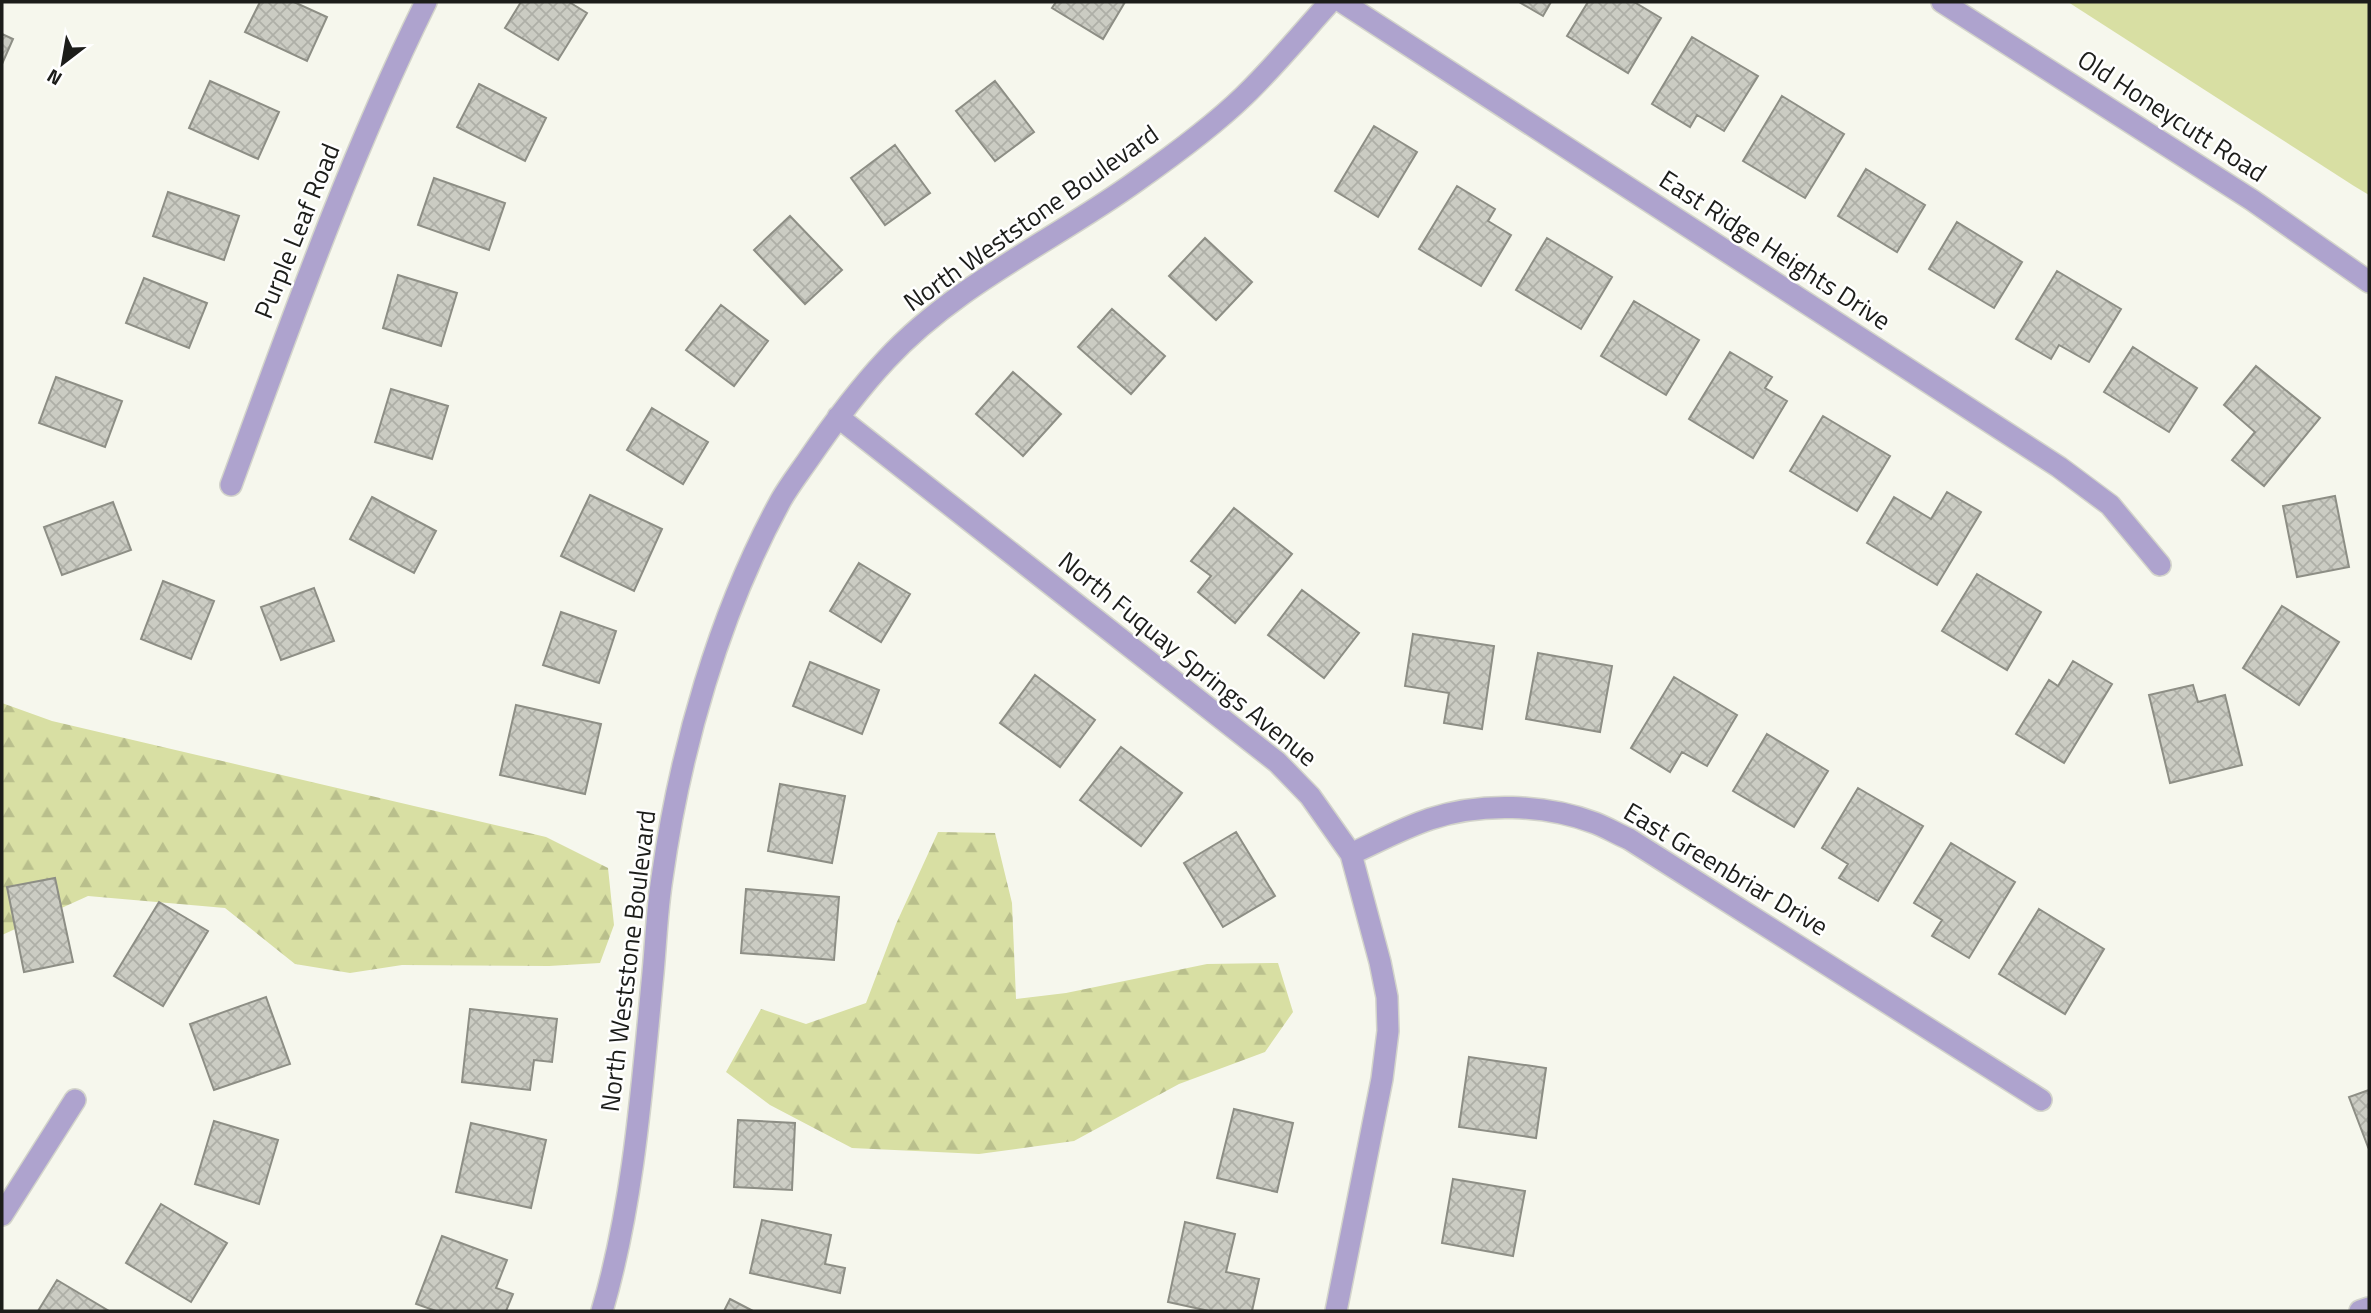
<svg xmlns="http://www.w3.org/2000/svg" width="2371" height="1313" font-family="'Titillium Web',sans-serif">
<defs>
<pattern id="forest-firs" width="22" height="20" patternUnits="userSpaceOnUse" patternTransform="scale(1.75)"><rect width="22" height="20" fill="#d8dfa3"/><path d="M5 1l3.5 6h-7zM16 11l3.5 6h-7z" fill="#b9bf8c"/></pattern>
<pattern id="building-cross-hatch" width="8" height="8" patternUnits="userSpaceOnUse" patternTransform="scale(1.75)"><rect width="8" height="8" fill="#cbccc3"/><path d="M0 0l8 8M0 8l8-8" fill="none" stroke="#aeafa7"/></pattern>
</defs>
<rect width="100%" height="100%" fill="#f6f7ed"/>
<path fill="#d8dfa3" d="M2068 2H2369V195L2354 186Z"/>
<path fill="url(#forest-firs)" d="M2 703 52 721 546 837 608 868 614 925 600 963 549 966 402 965 350 973 295 964 225 908 88 896 2 935Z
M938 832 995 833 1012 903 1016 999 1066 993 1207 964 1278 963 1293 1012 1265 1052 1179 1084 1074 1141 979 1154 852 1148 770 1105 726 1072 761 1009 806 1024 866 1003 896 924Z"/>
<path fill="url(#building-cross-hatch)" stroke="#8d8e85" stroke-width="2" d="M260 2H294L327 17 307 61 245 32Z
M521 2H569L587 13 558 60 505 28Z
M1056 2H1125L1103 39 1052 8Z
M1519 2H1551L1543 16Z
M1588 2H1634L1661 18 1628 73 1567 36Z
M2 34 13 39 2 64Z
M1692 37 1758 76 1724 131 1697 115 1690 127 1652 104Z
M210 81 279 112 258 159 189 128Z
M995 81 1034 132 995 161 956 111Z
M479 84 546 118 525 161 457 127Z
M1782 96 1844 134 1805 198 1743 161Z
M1374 126 1417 152 1378 217 1335 191Z
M895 145 930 193 885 225 851 178Z
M1866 169 1925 205 1897 252 1838 216Z
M434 178 505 203 489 250 418 225Z
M1457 186 1495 209 1488 221 1511 235 1481 286 1419 249Z
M168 192 239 216 224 260 153 236Z
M790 216 842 270 805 304 754 250Z
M1957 222 2022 262 1994 308 1929 269Z
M1205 238 1252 282 1216 320 1169 276Z
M1547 238 1612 277 1581 329 1516 290Z
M2057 271 2121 309 2089 362 2059 345 2051 359 2016 339Z
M398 275 457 293 441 346 383 328Z
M144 278 207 303 189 348 126 323Z
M1634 301 1699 340 1666 395 1601 356Z
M721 305 768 341 734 386 686 350Z
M1112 309 1165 356 1131 394 1078 347Z
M2133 347 2197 388 2169 432 2104 392Z
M1730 352 1772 377 1765 388 1787 401 1753 458 1689 419Z
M2256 366 2320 418 2264 486 2232 460 2255 432 2224 405Z
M1013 372 1061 414 1023 456 976 414Z
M56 377 122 401 105 447 39 423Z
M391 389 448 406 432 459 375 442Z
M652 408 708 442 683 484 627 450Z
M1823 416 1890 456 1857 511 1790 471Z
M1947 492 1981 512 1937 585 1867 543 1894 497 1931 519Z
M590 495 662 529 634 591 561 556Z
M2335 496 2349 567 2297 577 2283 506Z
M372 497 436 531 414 573 350 539Z
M113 502 131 550 62 575 44 527Z
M1234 508 1292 554 1235 623 1198 592 1211 576 1191 561Z
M859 563 910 594 881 642 830 611Z
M1977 574 2041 612 2007 670 1942 631Z
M163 581 214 601 191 659 141 639Z
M314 588 334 641 281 660 261 607Z
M1302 590 1359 633 1324 678 1268 635Z
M2282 606 2339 642 2299 705 2243 668Z
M561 612 616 631 599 683 543 665Z
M1413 634 1494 646 1482 729 1444 723 1449 693 1405 686Z
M1538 653 1612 666 1600 732 1526 719Z
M2073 661 2112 684 2064 763 2016 734 2049 680 2058 686Z
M810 662 879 690 862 734 793 706Z
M1035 675 1095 720 1060 767 1000 723Z
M1674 677 1737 715 1707 766 1682 752 1670 772 1631 748Z
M2193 685 2198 702 2225 695 2242 765 2170 783 2149 695Z
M516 705 601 724 585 794 500 775Z
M1767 734 1828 771 1794 827 1733 791Z
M1121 747 1182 793 1141 846 1080 800Z
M780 784 845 796 832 863 768 851Z
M1858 788 1923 826 1878 901 1839 878 1848 864 1822 848Z
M1236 832 1275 896 1223 927 1184 863Z
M1951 843 2015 882 1969 958 1932 936 1942 920 1914 903Z
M55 878 73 962 24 972 7 887Z
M746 889 839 897 834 960 741 953Z
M159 902 208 931 163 1006 114 976Z
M2039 909 2104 949 2065 1014 1999 974Z
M266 997 290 1064 214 1090 190 1024Z
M470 1009 557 1019 552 1062 534 1060 530 1090 462 1082Z
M1469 1057 1546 1068 1536 1138 1459 1127Z
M2369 1090V1146L2368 1147 2349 1097Z
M1234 1109 1293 1123 1277 1192 1217 1178Z
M738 1120 795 1123 792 1190 734 1187Z
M214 1121 278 1140 259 1204 195 1184Z
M471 1123 546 1140 531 1208 456 1192Z
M1453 1179 1525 1191 1513 1256 1442 1243Z
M161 1204 227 1243 191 1302 126 1263Z
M762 1220 831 1235 825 1264 845 1268 840 1293 750 1273Z
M1185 1222 1235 1234 1226 1272 1259 1279 1252 1311H1209L1168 1302Z
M442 1236 507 1260 496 1288 513 1294 506 1311H436L416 1304Z
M57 1280 109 1311H38Z
M730 1299 753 1311H724Z"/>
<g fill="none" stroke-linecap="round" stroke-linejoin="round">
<g stroke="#d3d4cb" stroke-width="24">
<path id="minor" d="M1342 2 2059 467 2110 505 2160 565
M1942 2 2252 200 2369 282
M838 417 1277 762 1310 796 1351 854 1380 962 1387 997 1388 1031 1382 1079 1336 1311
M231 485C291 322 349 158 426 2
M1351 854C1377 842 1403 828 1430 819 1480 802 1545 804 1595 823 1606 827 1617 834 1629 839L2041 1100
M2 1215 75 1100
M602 1311C634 1202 642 1086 653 973 656 941 657 909 662 878 680 750 719 613 781 500 789 486 799 473 808 460 832 425 857 391 886 360 956 284 1055 240 1138 180 1175 154 1212 127 1244 96 1274 67 1302 33 1330 2
M2360 1311 2369 1308"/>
</g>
<use href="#minor" stroke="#aea3ce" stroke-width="21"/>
</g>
<g text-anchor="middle" stroke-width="5" stroke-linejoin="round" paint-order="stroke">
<g font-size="26" fill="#1c1d1a" stroke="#fff">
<text transform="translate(2172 116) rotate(33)" y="9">Old Honeycutt Road</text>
<text transform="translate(1031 218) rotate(-35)" y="9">North Weststone Boulevard</text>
<text transform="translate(297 231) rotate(-68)" y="9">Purple Leaf Road</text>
<text transform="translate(1775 250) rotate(33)" y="9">East Ridge Heights Drive</text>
<text transform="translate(1188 659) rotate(39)" y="9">North Fuquay Springs Avenue</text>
<text transform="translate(1726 869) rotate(31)" y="9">East Greenbriar Drive</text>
<text transform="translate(628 961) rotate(-83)" y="9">North Weststone Boulevard</text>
</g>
</g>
<rect width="2371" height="1313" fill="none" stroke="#1c1d1a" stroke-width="7"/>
<g transform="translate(63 63) rotate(211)" stroke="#ffffff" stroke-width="5" paint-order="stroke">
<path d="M0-5L12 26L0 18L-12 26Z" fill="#1c1d1a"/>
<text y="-10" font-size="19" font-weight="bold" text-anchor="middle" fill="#1c1d1a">N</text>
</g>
</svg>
